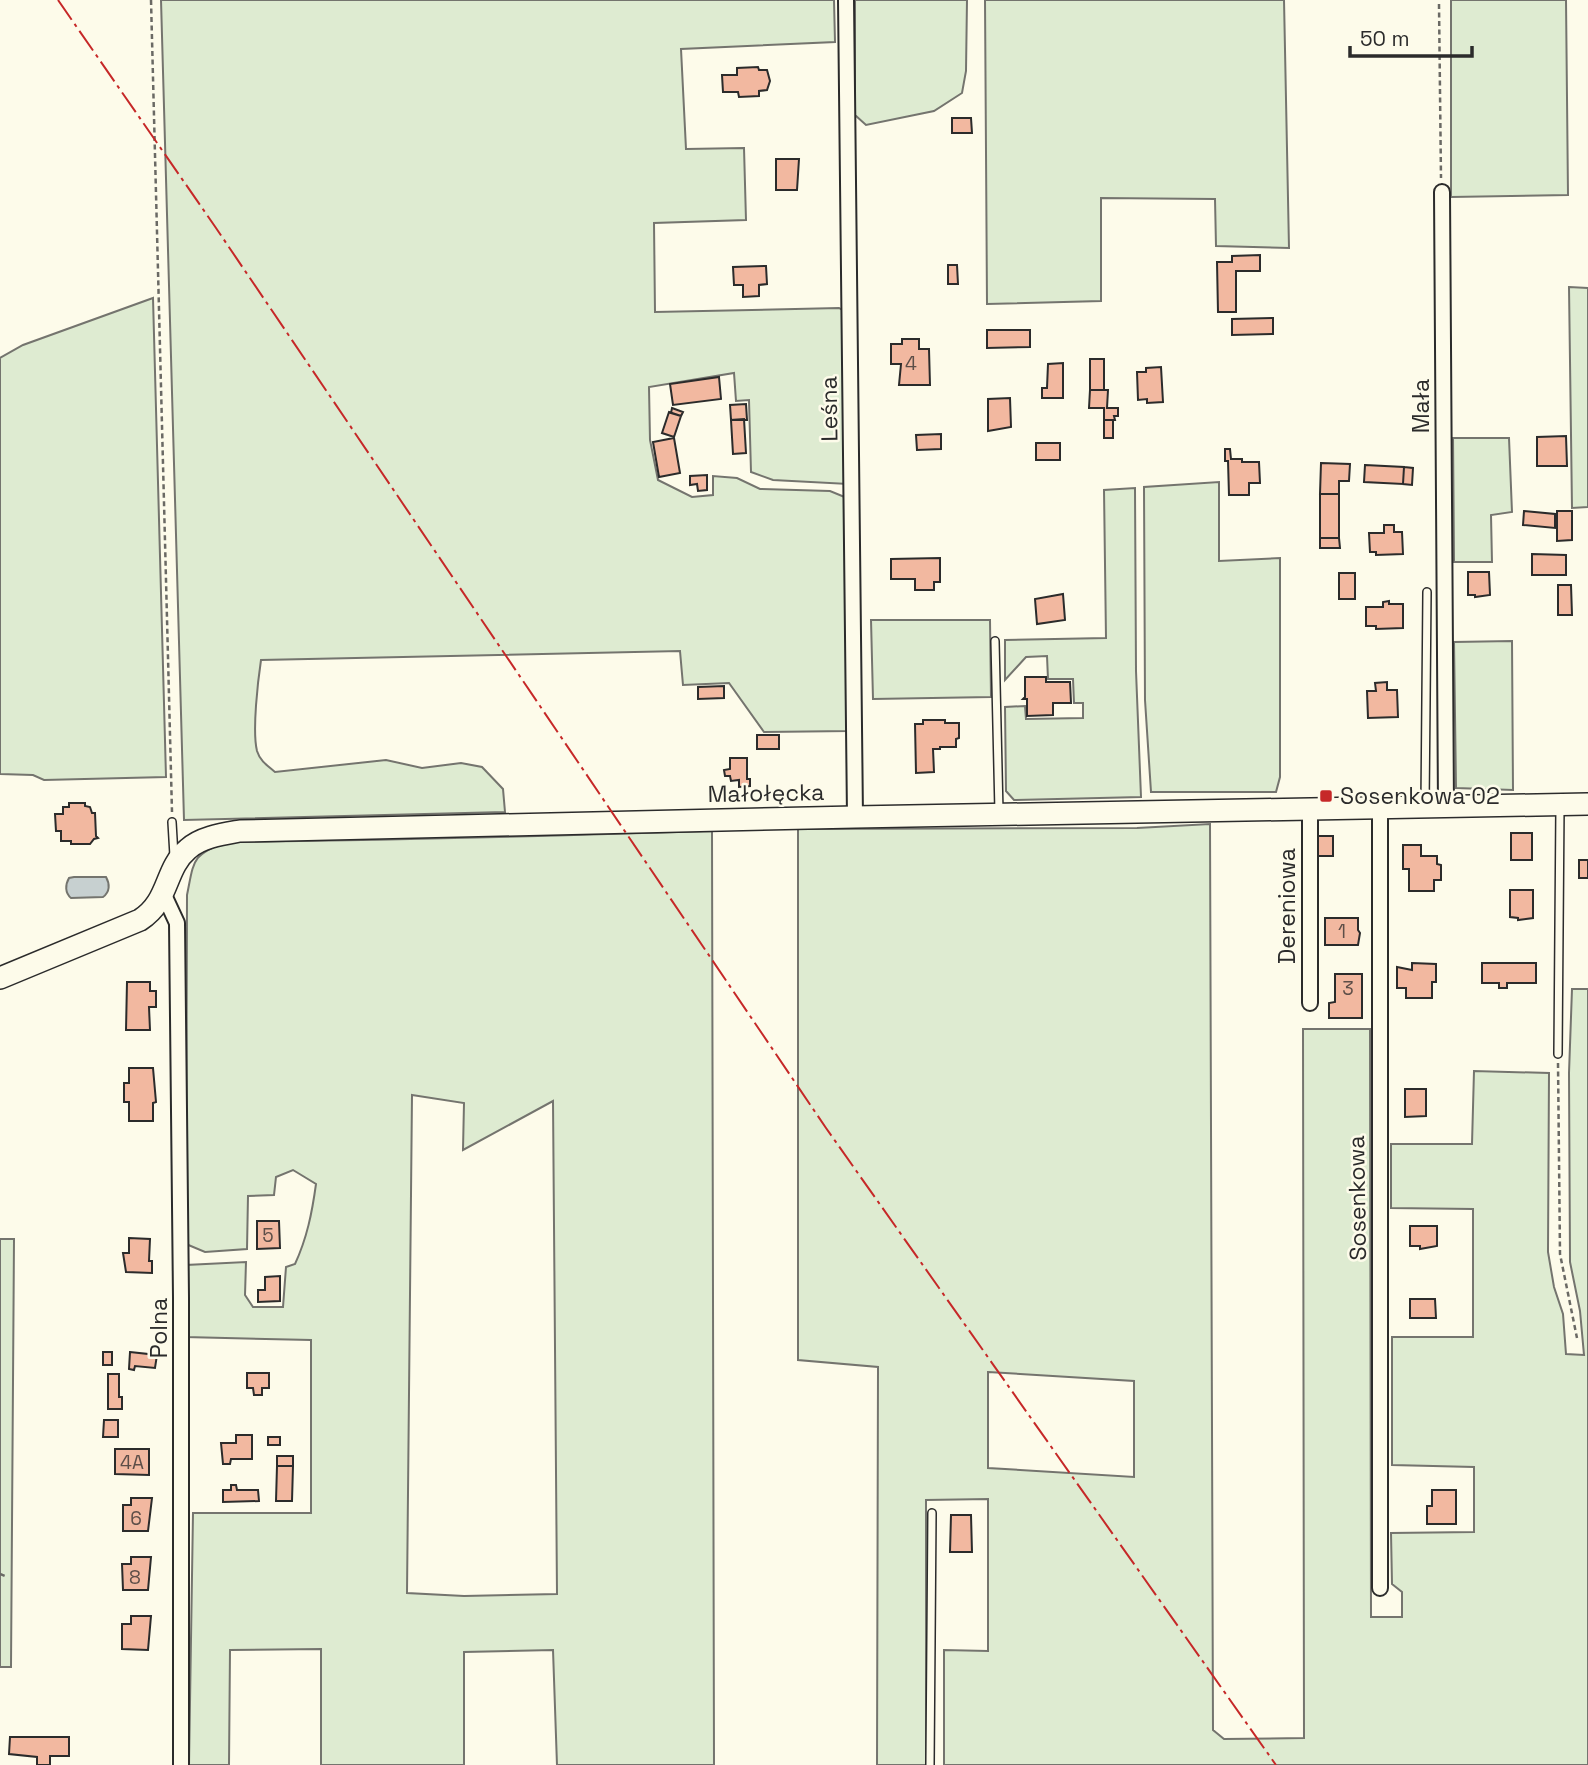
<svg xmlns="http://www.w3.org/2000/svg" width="1588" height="1765" font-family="'Space Grotesk',sans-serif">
<rect width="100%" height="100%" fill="#fdfbea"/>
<path fill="#deebd1" stroke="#74746e" stroke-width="2" fill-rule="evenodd" d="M161 0H834L835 42 681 49 686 149 744 148 746 220 654 223 655 312 839 308 844 311 848 484 773 480 751 472 749 400 736 401 734 373 649 387 650 440 658 480 692 497 713 495V476L737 478 760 489 830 491 847 498 849 731 764 732 729 683 683 685 680 651 261 660C258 680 252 731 257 751 260 761 268 766 275 772L386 760 422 768 461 763 482 767 503 789 505 812 184 820Z
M855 0H967L966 71 962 93 934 111 866 125 855 115Z
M985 0H1284L1289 248 1216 246 1215 199 1101 198V301L987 304Z
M1451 0H1566L1568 195 1451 197Z
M1569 287 1588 288V507L1572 508Z
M153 298 166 777 44 780 33 775 0 774V358L23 345Z
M1453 438H1509L1512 512 1491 515 1492 562H1454Z
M1219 482V561L1280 558V777L1276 792H1151L1145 700 1144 487Z
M1135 488 1136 671 1141 797 1014 800 1006 791 1005 707 1025 706 1026 719 1083 718V703H1074L1073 679H1048L1047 656 1026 657 1005 680V640L1106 638 1104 490Z
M871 620H990L991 697 873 699Z
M1512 641 1513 790 1456 788 1454 642Z
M1210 824 1213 1730 1224 1739 1304 1738 1303 1029H1370L1371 1617H1402V1592L1392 1584 1391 1533 1474 1532V1467L1392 1465V1337H1473V1209L1391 1208V1144H1472L1474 1071 1549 1073 1548 1252 1554 1287 1563 1314 1566 1354 1584 1355 1580 1311 1570 1262 1569 1073 1572 989H1588V1765H944V1650L988 1651V1499L926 1500V1765H877L878 1367 798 1360V829L1137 828ZM988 1372 1134 1381V1477L988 1468Z
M712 831 714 1765H557L553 1650 464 1652V1765H321V1649L230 1650 229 1765H189L193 1513H311V1340L185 1337 186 1265 246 1262 245 1295 253 1307H283L286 1267 295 1264C307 1238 312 1213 316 1184L293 1170 276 1177 274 1195 248 1196 247 1249 205 1252 186 1244 187 895C194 861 191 855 226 842 388 840 550 836 712 831ZM412 1095 464 1103 463 1150 553 1101 557 1594 464 1596 407 1593Z
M0 1239H14L11 1667H0Z"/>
<path fill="#c7d0d0" stroke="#74746e" stroke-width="2" d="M74 877H106C110 884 110 892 103 897L71 898C65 893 65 885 69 878Z"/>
<path fill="#f2b8a0" stroke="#2b2b2b" stroke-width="2" d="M758 67 759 70H767L770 81 767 90 759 91V96L739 97 738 92H723L722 75H737V68Z
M952 118H971L972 133H952Z
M776 159H799L797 190H776Z
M1260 255V271H1236V312H1218L1217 262H1232V256Z
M948 265H957L958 284H948Z
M766 266 767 284 759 285V296L743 297V285H734L733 267Z
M1273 318V334L1232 335V319Z
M987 330H1030V347L987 348Z
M902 339H919V349H929L930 385H899L901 364H891V344H902Z
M1090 359H1104V390H1090Z
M1063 363V398H1042V388H1047L1048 364Z
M1161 367 1163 402 1147 403V399L1138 400 1137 372H1146V368Z
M719 377 721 399 673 405 670 384Z
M1090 390H1108L1107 408H1118V416H1114L1115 420H1104V408H1089Z
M1010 398 1011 427 988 431V399Z
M746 404 747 420H731L730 405Z
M672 408 683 412 681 416 671 413Z
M669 412 681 416 674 437 662 433Z
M744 419 746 453 733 454 731 420Z
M1104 420H1113V438H1104Z
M941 434V449L917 450 916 435Z
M1566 436 1567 466H1537V437Z
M674 438 680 473 659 477 653 442Z
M1036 443H1060V460H1036Z
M1225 449H1230L1231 459H1242V462H1259L1260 483H1249V495H1229L1228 461H1225Z
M1321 463 1350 464 1349 481H1339V494H1320Z
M1365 465 1404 467 1403 484 1364 482Z
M1404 467 1413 468 1412 485 1403 484Z
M707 475V490L698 491 697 484 690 485V476Z
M1320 494H1339V538H1320Z
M1524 511 1555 514V528L1523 525Z
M1557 511H1572V540L1557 541Z
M1384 525H1394V532H1402L1403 554 1376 555V552H1370L1369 533H1384Z
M1320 538H1339L1340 548H1320Z
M1532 554 1566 555V575H1532Z
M940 558V582H934V590H915V579H891V559Z
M1468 572H1489L1490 595 1475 597V595H1468Z
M1339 573H1355V599H1339Z
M1558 585H1571L1572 615H1558Z
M1063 594 1065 620 1037 624 1035 599Z
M1389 601V604H1403V628L1376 629V626H1366V607H1383V602Z
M1025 677H1046V682H1070L1071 703H1053V715L1027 716V699H1023L1025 697Z
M1387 682V690H1397L1398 717 1368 718 1367 691H1376L1375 683Z
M724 686V698L698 699V687Z
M923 720H945V723H959V738L956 739V747H940V749H933L934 772 916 773 915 724H923Z
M757 735H779V749H757Z
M730 758H747V779H750V786L739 787V780L731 781 730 776H725L724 770 730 769Z
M69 803H85V806L90 807 92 813H95L96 836 98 838 94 839 90 844H71V841H61V831H56L55 814H63V807H69Z
M1511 833H1532V860H1511Z
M1317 836H1333V856H1317Z
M1403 845H1421V856H1437V864L1441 865V880H1434V891H1409V869H1403Z
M1579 860H1588V878H1579Z
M1510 890H1533V918L1518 920V918L1510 917Z
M1325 918H1358V930L1360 933 1358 945H1325Z
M1412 963 1436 964V982H1432V998H1406V988H1397V967L1412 970Z
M1482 963H1536V983H1507V988H1499V983H1482Z
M1335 974H1362V1018H1329V1003L1335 1002Z
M127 982H150V991H156V1007H149L150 1030H126Z
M129 1068H153L156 1102 153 1103V1121H129V1102H124V1083H129Z
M1405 1089H1426V1116L1405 1117Z
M257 1221H279L280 1248 257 1249Z
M1410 1226H1437V1246L1420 1249V1246H1410Z
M129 1238 150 1239 149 1261H152V1273L126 1272 123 1253H129Z
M280 1276V1301L258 1302V1290H265V1277Z
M1410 1299H1435L1436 1318H1410Z
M103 1352H112V1365H103Z
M130 1352 157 1355 155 1368 135 1366 134 1370 129 1369Z
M247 1373H269V1388H262V1395H254L253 1388H247Z
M108 1374H119V1397H122V1409H108Z
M104 1420H118V1437H103Z
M236 1435H252V1459H231L230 1464H223L221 1443H236Z
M268 1437H280V1445H268Z
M115 1449H149V1475L115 1474Z
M277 1456H293V1466H277Z
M277 1466H293L292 1501H276Z
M231 1485H236L237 1490H258L259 1501 223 1502V1490H231Z
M1432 1490H1456V1524H1427V1506H1432Z
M131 1498H152L148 1531H123V1505H131Z
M951 1515H971L972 1552H950Z
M131 1557H151L148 1590H123L122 1564H131Z
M131 1616H151L148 1650 122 1649V1624H131Z
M10 1737H69V1756H50V1765H37V1757L9 1754Z"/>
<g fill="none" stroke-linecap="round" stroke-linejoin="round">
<g stroke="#2b2b2b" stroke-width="10">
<path id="lane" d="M995 641 999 812
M1425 806 1427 592
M172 822 174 856
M1558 1054 1560 806
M930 1765 932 1513"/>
</g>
<g stroke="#2b2b2b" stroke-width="18">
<path id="street" d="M846 0 855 817
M1442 192 1446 807
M1380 807V1588
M1310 809V1003
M164 895 177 923 181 1298V1765"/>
</g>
<g stroke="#2b2b2b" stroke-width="24">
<path id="secondary" d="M0 978 140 920C170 901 164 869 188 849 201 837 223 834 240 831L855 817 1588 804"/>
</g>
<path stroke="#6a6964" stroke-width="2.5" stroke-dasharray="5 3.5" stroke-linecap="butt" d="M151 0 172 812
M1439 4 1441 178
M1558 1063 1560 1254 1577 1338
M0 1574 5 1576"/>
<use href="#lane" stroke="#fdfbea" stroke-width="7"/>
<use href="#street" stroke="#fdfbea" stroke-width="14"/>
<use href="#secondary" stroke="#fdfbea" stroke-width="21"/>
<path stroke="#c62828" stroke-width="2" stroke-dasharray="24 5 3.5 5" stroke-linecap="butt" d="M58 0 216 228 826 1128 1276 1765"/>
</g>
<rect fill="#c62828" stroke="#fdfbea" stroke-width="2.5" x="1319" y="789" width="14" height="14" rx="3.5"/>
<g text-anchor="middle" stroke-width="5" stroke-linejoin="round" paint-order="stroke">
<g font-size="19" fill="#5d4e48">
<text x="911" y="370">4</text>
<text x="1342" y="938">1</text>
<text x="1348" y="995">3</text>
<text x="268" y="1242">5</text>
<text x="132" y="1469">4A</text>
<text x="136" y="1525">6</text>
<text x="135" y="1584">8</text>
</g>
<g font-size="23" fill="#2b2b2b" stroke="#fdfbea">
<text transform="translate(1421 406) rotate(-90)" y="8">Mała</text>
<text transform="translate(829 409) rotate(-91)" y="8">Leśna</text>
<text transform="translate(766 793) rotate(-1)" y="8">Małołęcka</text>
<text transform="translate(1287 906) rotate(-90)" y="8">Dereniowa</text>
<text transform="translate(1357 1198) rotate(-91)" y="8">Sosenkowa</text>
<text transform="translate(159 1328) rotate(-90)" y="8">Polna</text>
</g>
<g font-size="23" fill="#2b2b2b" stroke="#fdfbea" text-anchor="start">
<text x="1340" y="804">Sosenkowa 02</text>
</g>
</g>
<path d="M1350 46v10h122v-10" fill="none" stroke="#2b2b2b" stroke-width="3.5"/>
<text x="1360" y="46" font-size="21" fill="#2b2b2b" stroke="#fdfbea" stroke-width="5" paint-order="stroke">50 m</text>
</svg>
